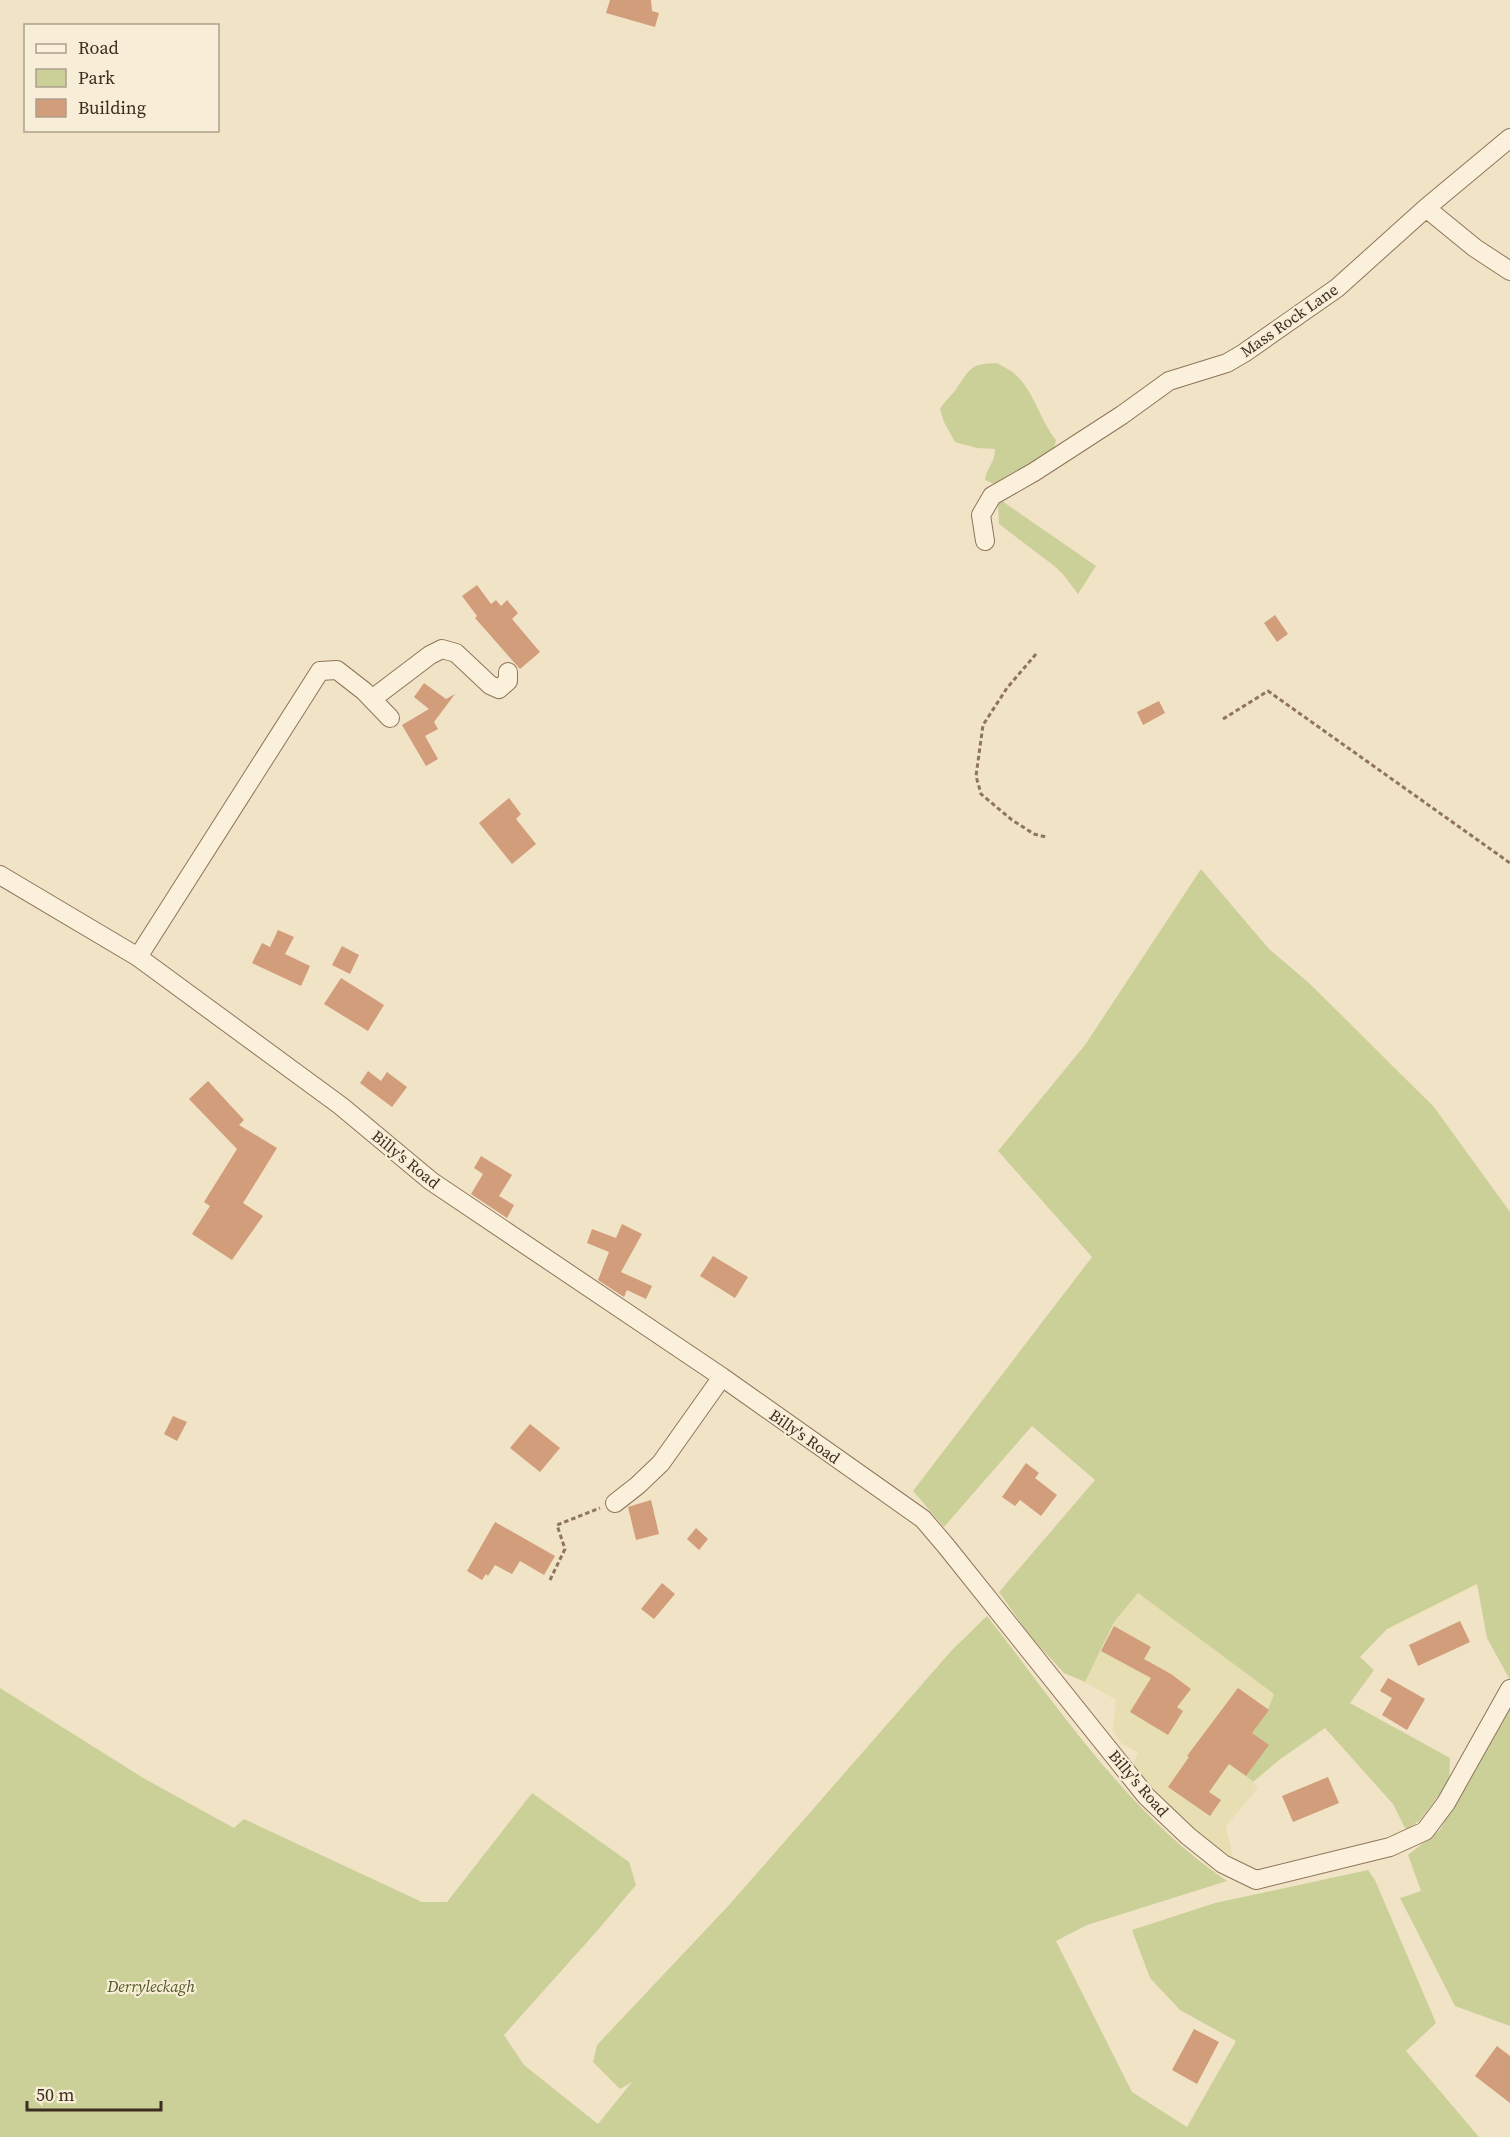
<svg xmlns="http://www.w3.org/2000/svg" width="1510" height="2137" font-family="'Source Serif 4',serif">
<rect width="100%" height="100%" fill="#f1e3c6"/>
<path fill="#e7deb3" d="M1138 1593 1274 1694 1269 1710V1745L1246 1776 1258 1788 1226 1826 1233 1857 1199 1836 1132 1766 1138 1753 1120 1742 1113 1731 1116 1700 1085 1682 1114 1622Z"/>
<path fill="#cbd099" d="M997 363C1003 367 1012 370 1017 376 1035 394 1040 420 1056 440L1054 448 1044 454 1045 460 996 485 985 480C987 466 995 463 995 449L977 448 955 442 944 422 940 409C945 400 953 395 958 386 972 366 972 364 997 363Z
M1002 501 1096 566 1078 594 1062 573 1053 565 999 524 998 505Z
M1201 869 1269 949 1309 983 1434 1107 1510 1212V1680L1487 1638 1477 1584 1387 1629 1360 1657 1374 1670 1350 1703 1450 1758 1449 1782 1419 1821 1406 1830 1393 1804 1325 1728 1279 1760 1253 1782 1246 1776 1268 1745 1252 1733 1268 1710 1274 1694 1138 1593 1114 1622 1085 1682 1064 1673 1030 1636 999 1592 1095 1480 1032 1426 944 1527 913 1491 1092 1257 998 1151 1085 1045Z
M987 1616C1059 1708 1129 1815 1227 1881L1087 1925 1056 1941 1132 2092 1187 2127 1236 2041 1180 2010 1150 1978 1132 1930 1215 1903 1368 1870 1375 1880 1436 2023 1406 2051 1479 2137H0V1688L145 1779 234 1828 244 1819 422 1902H447L532 1793 629 1862 636 1885 597 1931 504 2035 524 2065 598 2124 632 2082 620 2089 593 2062 597 2045 730 1904 952 1650Z
M1510 1703V2026L1455 2006 1400 1898 1421 1891 1408 1855 1440 1830 1483 1748Z"/>
<path fill="#d19d7a" d="M610 0H651L652 11 659 13 655 27 606 13Z
M477 585 491 604 496 600 501 606 507 600 518 613 512 619 540 652 520 669 475 618 477 616 462 596Z
M1275 615 1288 634 1277 642 1264 623Z
M424 683 446 699 455 694 434 722 438 729 425 736 438 759 426 766 402 725 429 709 414 697Z
M1159 701 1165 713 1143 725 1137 712Z
M509 798 521 814 516 819 536 844 512 864 479 823Z
M278 930 294 937 285 954 310 966 301 986 252 963 262 943 270 947Z
M342 946 359 955 350 974 332 965Z
M341 978 384 1005 368 1031 324 1004Z
M368 1071 381 1081 387 1072 407 1087 392 1107 360 1083Z
M208 1081 244 1120 239 1125 277 1148 243 1203 263 1216 232 1260 192 1234 210 1206 204 1202 237 1149 189 1099Z
M481 1156 512 1175 499 1196 514 1205 507 1218 471 1194 483 1174 474 1168Z
M622 1224 642 1234 621 1272 652 1286 646 1299 627 1290 624 1297 598 1280 609 1252 587 1243 592 1229 616 1238Z
M713 1256 748 1277 735 1298 700 1276Z
M173 1416 187 1422 177 1441 164 1434Z
M530 1424 560 1448 540 1472 510 1448Z
M1026 1463 1039 1473 1035 1478 1057 1495 1041 1516 1020 1500 1015 1506 1002 1497Z
M651 1500 659 1534 636 1540 628 1507Z
M495 1522 555 1556 544 1575 520 1561 512 1574 495 1565 488 1576 486 1574 482 1580 467 1571Z
M696 1528 708 1539 699 1550 687 1539Z
M662 1583 675 1594 654 1619 641 1609Z
M1460 1621 1470 1642 1418 1666 1409 1645Z
M1114 1626 1151 1647 1144 1659 1171 1674 1191 1689 1177 1707 1183 1711 1168 1735 1130 1712 1151 1678 1101 1651Z
M1388 1678 1425 1699 1407 1730 1382 1715 1392 1698 1380 1691Z
M1238 1688 1269 1710 1252 1733 1269 1745 1246 1776 1229 1764 1209 1792 1221 1800 1210 1816 1168 1787 1189 1757 1187 1756Z
M1328 1777 1339 1803 1293 1822 1282 1796Z
M1194 2029 1219 2042 1197 2084 1172 2070Z
M1497 2046 1510 2056V2103L1475 2076Z"/>
<g fill="none" stroke-linecap="round" stroke-linejoin="round">
<g stroke="#8e755b" stroke-width="20">
<path id="minor" d="M1426 208 1475 248 1510 271
M985 541 981 515 992 496 1034 472 1122 415 1169 381 1227 363 1244 353 1337 288 1426 208 1510 138
M372 699 430 655 442 649 456 653 490 685 499 689 508 681V672
M0 875 138 957 341 1106 431 1181 722 1377 923 1519 946 1546 1146 1796 1188 1836 1223 1864 1256 1880 1390 1847 1425 1831 1446 1803 1510 1689
M138 957 320 671 337 670 364 691 390 718
M615 1503 638 1485 661 1463 722 1377"/>
</g>
<path stroke="#8e755b" stroke-width="3" stroke-dasharray="4.5 3" stroke-linecap="butt" d="M1036 654 1007 688 983 725 976 776 981 794 1012 820 1034 834 1046 837
M1223 719 1268 691 1510 863
M550 1580 565 1549 557 1525 600 1508"/>
<use href="#minor" stroke="#fbf0db" stroke-width="18"/>
</g>
<g text-anchor="middle" stroke-width="4.5" stroke-linejoin="round" paint-order="stroke">
<g font-size="16" fill="#3d2d1f" stroke="#f8edd7">
<text transform="translate(1289 320) rotate(-35)" y="6">Mass Rock Lane</text>
<text transform="translate(406 1159) rotate(39)" y="6">Billy's Road</text>
<text transform="translate(805 1436) rotate(35)" y="6">Billy's Road</text>
<text transform="translate(1139 1783) rotate(49)" y="6">Billy's Road</text>
</g>
<g font-size="16" font-style="italic" fill="#4e5b25" stroke="#f8edd7">
<text x="151" y="1992">Derryleckagh</text>
</g>
</g>
<rect x="24" y="24" width="195" height="108" fill="#f8edd7" stroke="#ada08d" stroke-width="1.5"/>
<rect x="36" y="44" width="30" height="9" fill="#fbf0db" stroke="#ada08d" stroke-width="1.5"/>
<text x="78" y="54" font-size="18" fill="#3d2d1f">Road</text>
<rect x="36" y="69" width="30" height="18" fill="#cbd099" stroke="#ada08d" stroke-width="1.5"/>
<text x="78" y="84" font-size="18" fill="#3d2d1f">Park</text>
<rect x="36" y="99" width="30" height="18" fill="#d19d7a" stroke="#ada08d" stroke-width="1.5"/>
<text x="78" y="114" font-size="18" fill="#3d2d1f">Building</text>
<path d="M27 2101v9h134v-9" fill="none" stroke="#3d2d1f" stroke-width="3"/>
<text x="36" y="2101" font-size="18" fill="#3d2d1f" stroke="#f8edd7" stroke-width="4.5" paint-order="stroke">50 m</text>
</svg>
